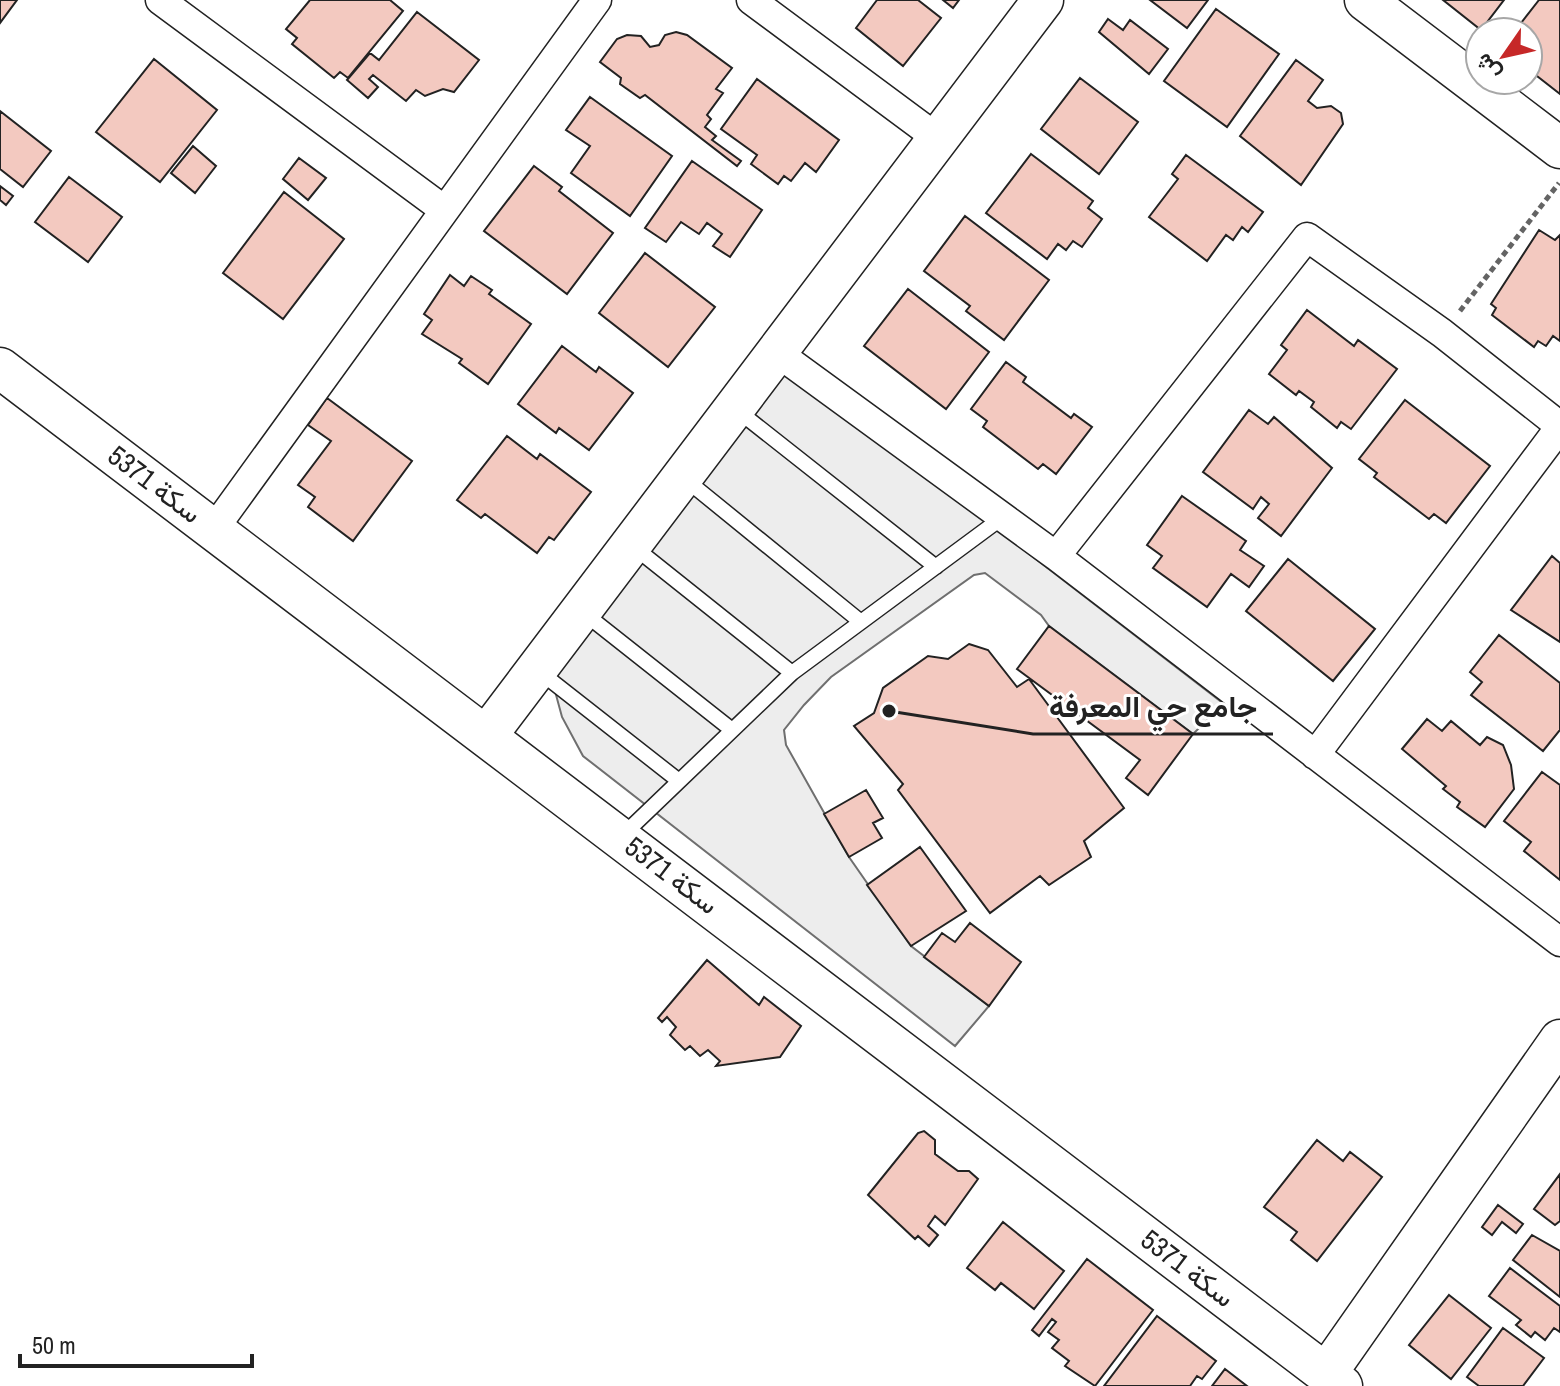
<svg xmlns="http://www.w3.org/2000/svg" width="1560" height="1386" font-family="'Archivo Narrow',Vazirmatn,sans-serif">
<rect width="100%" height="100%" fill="#fff"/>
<path fill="#ededed" stroke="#6f6f6f" stroke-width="2" d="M783 364 1224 704 1193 734 1049 626 1041 615 985 573 974 575 831 677 804 705 784 730 786 745 849 857 911 946 989 1006 955 1046 583 756 562 717 552 680Z"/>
<path fill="#f3c9c0" stroke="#222" stroke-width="2" d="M0 0H17L0 23Z
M310 0H390L403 11 348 78 340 72 334 78 292 44 297 38 286 29Z
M877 0H918L941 18 903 66 856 28Z
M943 0H959L953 8Z
M1150 0H1208L1187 28Z
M1443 0H1504L1481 30Z
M1539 0H1560V94L1528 69V32H1514Z
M1216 9 1279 54 1227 127 1164 81Z
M417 12 479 60 454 92 443 89 425 96 416 90 406 101 373 75 369 79 378 87 368 98 347 80 370 53 379 60Z
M1108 19 1123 30 1130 20 1168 49 1149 74 1099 32Z
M676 32 687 35 732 68 716 89 723 93 707 115 711 119 705 127 716 136 712 140 741 161 737 166 645 95 640 98 620 84 621 78 600 62 617 39 627 35 641 36 650 47 659 45 665 35Z
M154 59 217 110 160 182 96 132Z
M1296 60 1323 80 1308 101 1317 108 1331 106 1341 113 1343 124 1301 185 1240 136Z
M1080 78 1138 122 1099 174 1041 129Z
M757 79 839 140 816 172 805 163 791 181 784 176 778 184 751 164 757 155 721 129Z
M590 97 672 156 630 216 571 173 590 146 566 130Z
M0 111 51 151 23 187 0 169Z
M193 146 216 166 195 193 171 173Z
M1031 154 1093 201 1088 208 1102 219 1082 247 1073 241 1066 250 1058 244 1047 259 986 213Z
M1186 155 1263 212 1248 232 1242 227 1233 240 1226 235 1207 261 1149 217 1178 179 1172 174Z
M299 158 326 178 308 200 283 179Z
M692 161 762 210 730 257 713 246 722 234 707 223 699 234 681 222 666 242 645 228Z
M534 166 562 187 559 191 613 233 567 294 484 231Z
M69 177 122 217 88 262 35 222Z
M0 186 13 196 6 205 0 200Z
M284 192 344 239 283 319 223 273Z
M965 216 1049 280 1004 340 966 311 970 306 924 271Z
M1539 230 1555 240 1560 235V341L1553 336 1546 346 1538 341 1534 347 1492 315 1496 308 1491 304Z
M645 253 715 307 668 367 599 313Z
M450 275 464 286 471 276 492 290 489 294 531 324 488 384 459 363 462 359 422 334 432 320 424 314Z
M908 289 989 352 946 409 864 346Z
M1307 310 1354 346 1358 340 1397 369 1351 429 1341 422 1337 428 1311 407 1314 402 1299 391 1296 395 1269 374 1287 350 1281 345Z
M562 346 596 372 599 367 633 393 589 450 559 428 556 433 518 404Z
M1006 362 1026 377 1023 382 1071 418 1074 414 1092 427 1056 474 1043 464 1038 469 983 427 987 421 971 409Z
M327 398 412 461 353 541 308 507 315 497 298 485 331 441 308 425Z
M1405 400 1490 466 1446 523 1434 514 1429 519 1374 477 1377 473 1359 459Z
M1249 410 1268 424 1274 417 1332 468 1281 536 1258 518 1269 504 1261 497 1253 509 1203 472Z
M507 436 537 459 540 454 591 492 554 540 549 537 537 553 485 514 481 518 457 500Z
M1182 496 1246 541 1240 550 1264 566 1249 587 1231 574 1207 607 1153 568 1162 556 1147 545Z
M1552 556 1560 563V642L1511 610Z
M1288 559 1375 629 1333 681 1246 611Z
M1049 626 1193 734 1148 795 1126 778 1140 760 1017 669Z
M1499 635 1560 683V730L1543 751 1471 695 1482 682 1470 672Z
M969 644 988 650 1017 687 1029 679 1124 808 1084 841 1091 857 1049 885 1040 876 990 913 898 790 903 784 854 726 874 713 883 688 928 656 948 659Z
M1427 719 1442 731 1451 721 1480 745 1487 737 1503 745 1511 765 1514 789 1485 827 1457 807 1460 802 1443 789 1446 786 1402 749Z
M1542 772 1560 785V880L1524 851 1531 842 1504 821Z
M866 790 883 818 873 823 882 838 849 857 824 814Z
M920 847 966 911 911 946 867 885Z
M970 923 1021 962 989 1006 924 957 942 933 955 942Z
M707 960 759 1005 764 997 801 1026 780 1057 716 1066 720 1061 708 1050 700 1056 690 1046 685 1050 670 1035 676 1027 667 1017 662 1022 658 1018Z
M924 1131 935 1140V1154L958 1171H969L978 1179 945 1225 935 1216 928 1226 938 1235 929 1246 918 1236 915 1239 868 1195 918 1133Z
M1317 1140 1343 1161 1350 1152 1382 1177 1317 1261 1291 1240 1297 1232 1264 1207Z
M1560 1174V1221L1555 1225 1534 1209Z
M1498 1205 1523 1224 1516 1233 1502 1222 1492 1235 1482 1227Z
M1003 1222 1064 1271 1034 1309 1001 1283 995 1290 967 1268Z
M1532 1235 1560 1251V1297L1513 1260Z
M1087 1259 1153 1310 1095 1386 1065 1366 1069 1361 1052 1348 1059 1340 1048 1332 1056 1322 1052 1319 1039 1336 1032 1330Z
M1510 1268 1560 1306V1332L1554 1328 1545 1340 1535 1332 1531 1337 1516 1325 1521 1320 1489 1296Z
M1449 1295 1491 1328 1451 1379 1409 1345Z
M1157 1316 1216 1361 1202 1379 1197 1376 1190 1386H1104Z
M1503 1328 1544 1358 1523 1386H1479L1467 1377Z
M1225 1369 1247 1386H1212Z"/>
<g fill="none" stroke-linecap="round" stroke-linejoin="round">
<g stroke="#222" stroke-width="17">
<path id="lane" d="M737 410 936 567
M685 479 861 622
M634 547 792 673
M584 613 732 730
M540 672 679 781
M622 836 792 673 1003 517"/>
</g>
<g stroke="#222" stroke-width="31">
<path id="street" d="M160 0 443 209
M751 0 937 138
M775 351 1056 556 1560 942
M214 529 597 0
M1056 556 1307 237 1442 333 1560 426
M1315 755 1560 427"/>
</g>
<g stroke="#222" stroke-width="43">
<path id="secondary" d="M1365 0 1560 148
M0 368 1342 1386
M487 735 1043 0
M1326 1374 1560 1040"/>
</g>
<path stroke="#646464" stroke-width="5" stroke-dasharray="6 4" stroke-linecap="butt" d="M1460 311 1559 183"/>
<use href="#lane" stroke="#fff" stroke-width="14"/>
<use href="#street" stroke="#fff" stroke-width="28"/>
<use href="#secondary" stroke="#fff" stroke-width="40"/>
</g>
<g text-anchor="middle" stroke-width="6" stroke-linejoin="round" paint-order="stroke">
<g font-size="28" fill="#222" stroke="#fff">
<text transform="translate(155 484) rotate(37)" y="10">سكة 5371</text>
<text transform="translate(672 875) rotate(37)" y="10">سكة 5371</text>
<text transform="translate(1188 1268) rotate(37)" y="10">سكة 5371</text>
</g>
</g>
<path fill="none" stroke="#222" stroke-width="3" d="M889 711L1033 734H1273"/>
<circle fill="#222" stroke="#fff" stroke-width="3" cx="889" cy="711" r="8"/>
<g font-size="30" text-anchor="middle" font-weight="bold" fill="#222" stroke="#fff" stroke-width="6" stroke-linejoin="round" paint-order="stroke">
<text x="1153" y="717">جامع حي المعرفة</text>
</g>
<g transform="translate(1504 56) rotate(236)"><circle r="38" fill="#ffffff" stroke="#a7a7a7" stroke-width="2"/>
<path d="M0-6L14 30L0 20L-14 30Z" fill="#c62828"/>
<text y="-12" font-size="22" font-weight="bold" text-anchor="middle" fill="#222222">ش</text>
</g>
<path d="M20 1354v12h232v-12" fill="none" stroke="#222222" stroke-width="4"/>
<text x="32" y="1354" font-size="24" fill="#222222" stroke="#ffffff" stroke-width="6" paint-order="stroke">50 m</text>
</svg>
